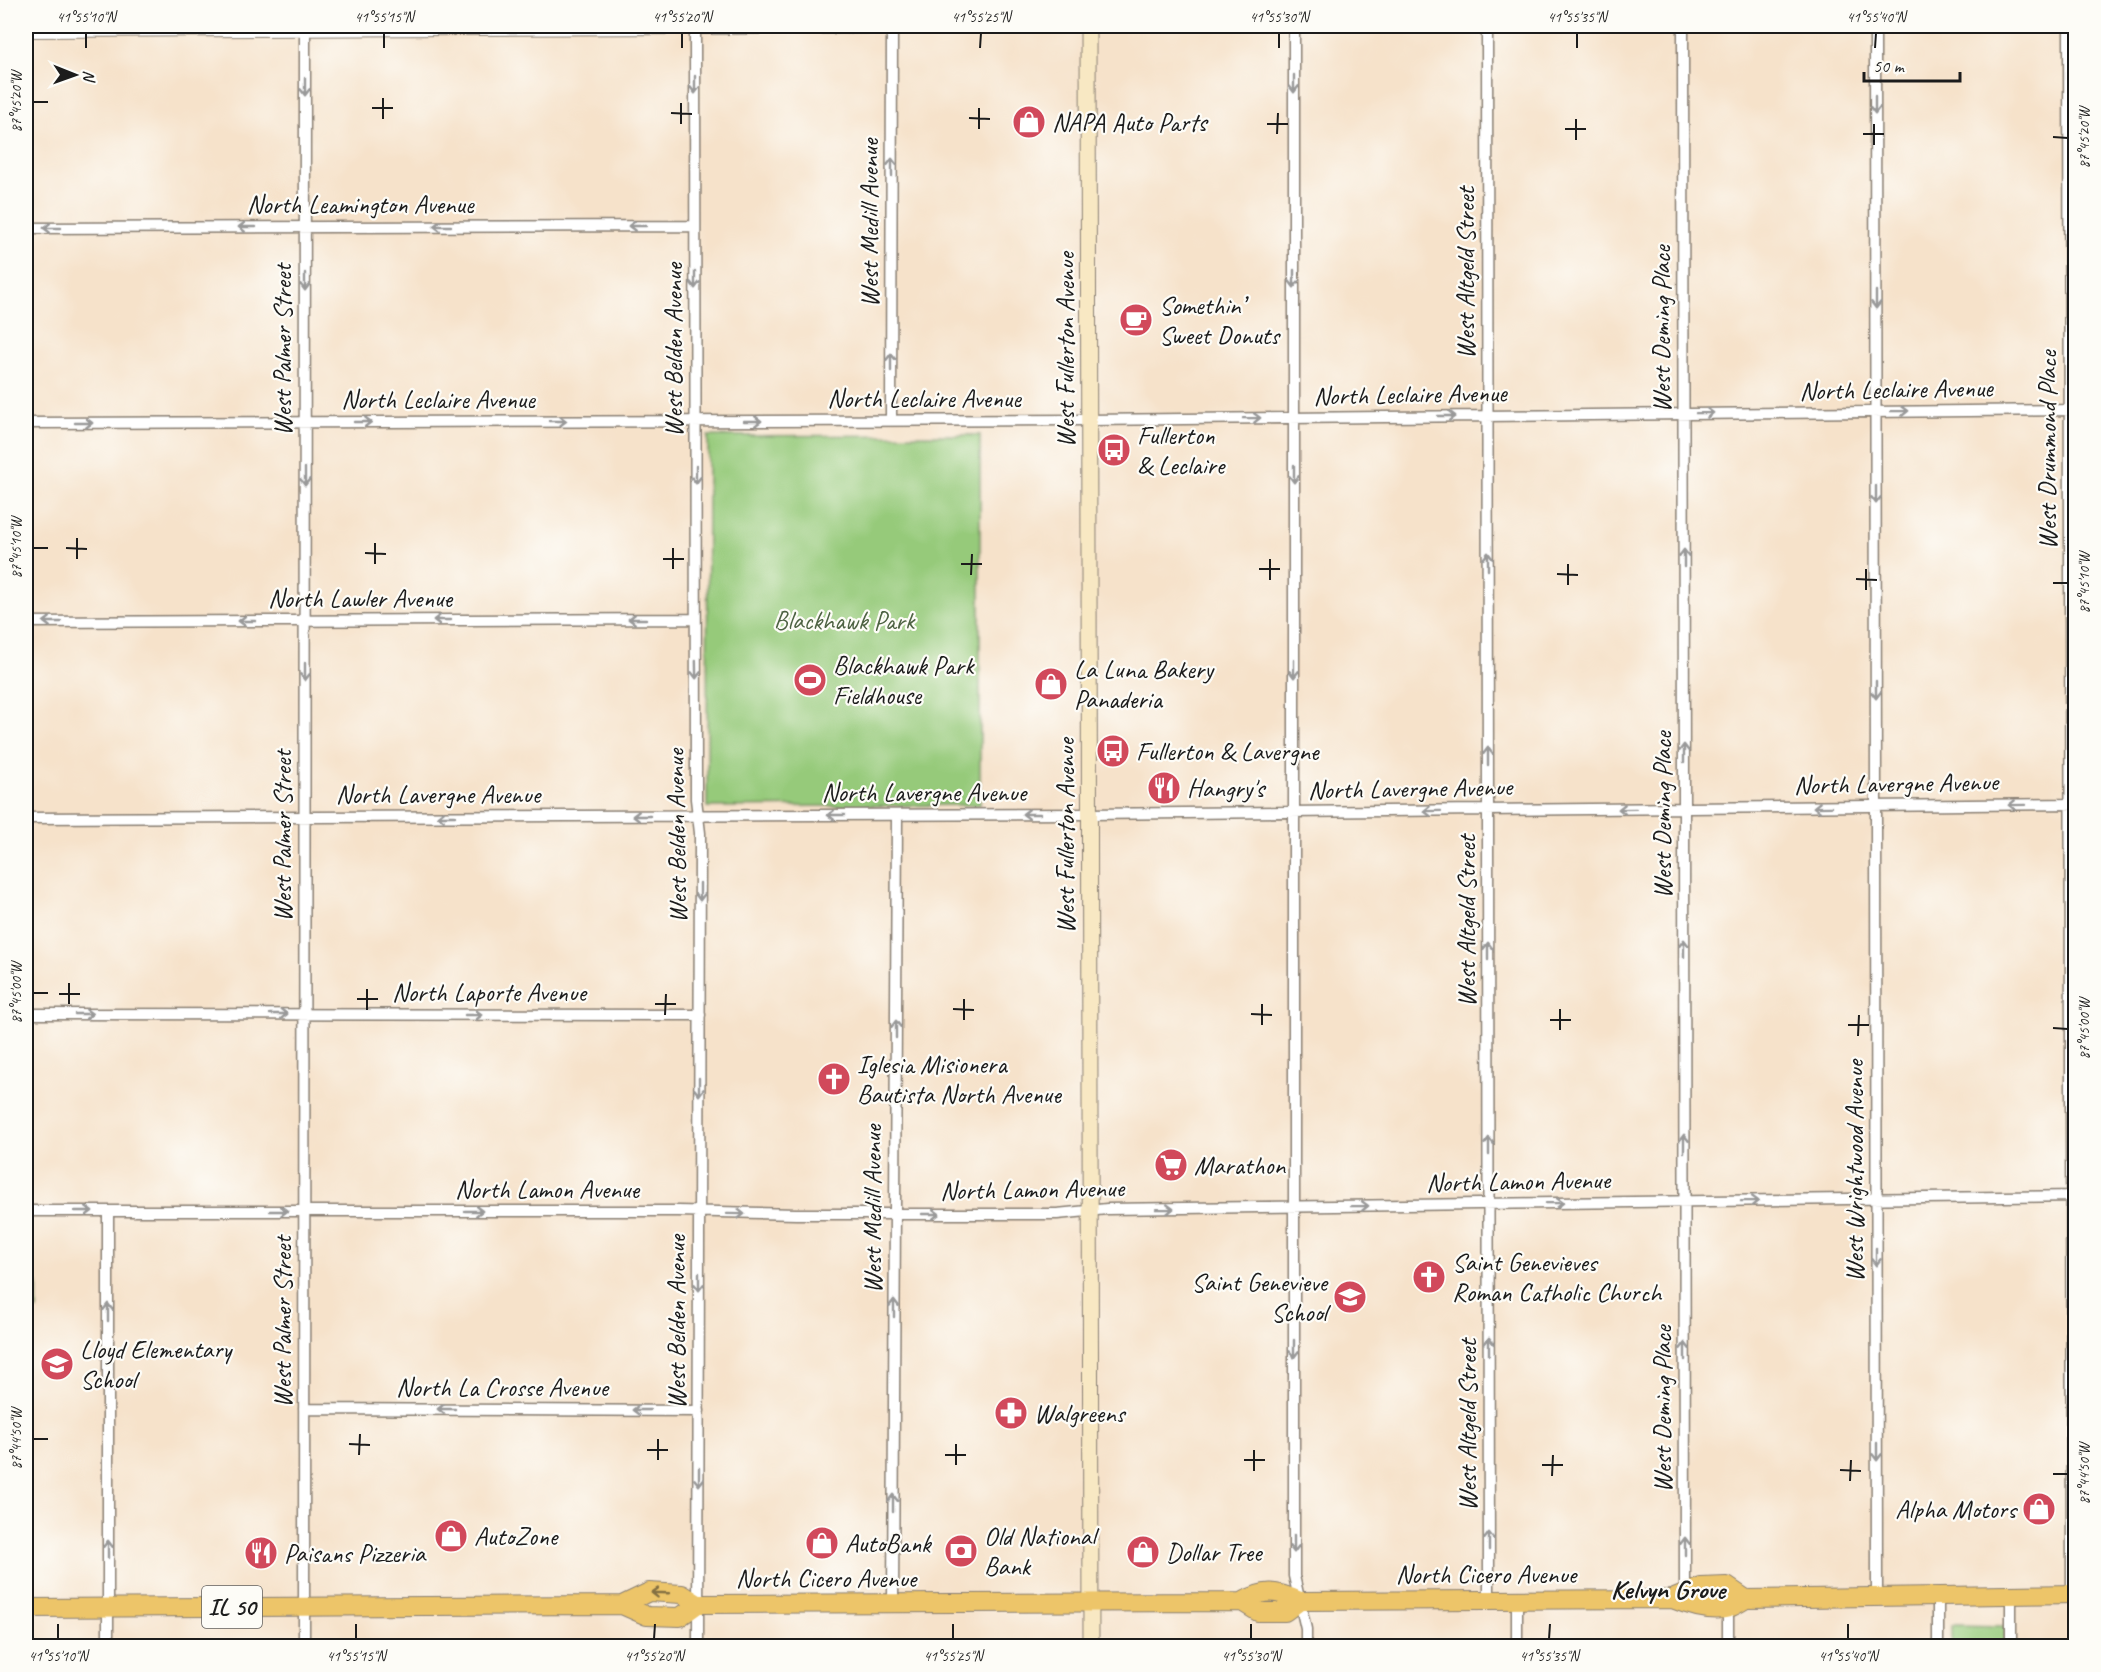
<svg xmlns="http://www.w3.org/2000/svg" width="2101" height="1672" font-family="Caveat,sans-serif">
<rect width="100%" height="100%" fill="#fdfcf7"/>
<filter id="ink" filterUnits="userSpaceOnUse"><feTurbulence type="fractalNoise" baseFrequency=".0167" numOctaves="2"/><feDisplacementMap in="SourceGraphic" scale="12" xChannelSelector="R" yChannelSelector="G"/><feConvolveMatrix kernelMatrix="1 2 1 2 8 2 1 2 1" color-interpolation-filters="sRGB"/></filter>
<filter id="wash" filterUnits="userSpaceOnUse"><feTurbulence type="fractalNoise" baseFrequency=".008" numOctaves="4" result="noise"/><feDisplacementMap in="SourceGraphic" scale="24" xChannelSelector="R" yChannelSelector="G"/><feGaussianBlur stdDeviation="1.35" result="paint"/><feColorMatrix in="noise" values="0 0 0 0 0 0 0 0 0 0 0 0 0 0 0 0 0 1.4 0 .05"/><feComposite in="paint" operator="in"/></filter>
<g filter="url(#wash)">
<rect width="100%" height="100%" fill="#f6e2ca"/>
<path fill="#96ca7a" stroke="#59734b" stroke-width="1.5" d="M980 435V805L707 807 708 436Z
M26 1283H37V1310H26Z
M1952 1625 2005 1626V1646H1952Z"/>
</g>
<g filter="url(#ink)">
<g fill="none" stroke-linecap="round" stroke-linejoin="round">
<g stroke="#897f73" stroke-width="13">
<path id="minor" d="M695 26 696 799 700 833 698 1646
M1294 26V1576L1306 1629V1646
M1487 26 1489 1600
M1683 26 1685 1597
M1875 26 1877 1597
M2069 26 2072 1594
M26 228 695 226
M891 420 892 26
M26 423 1089 420 2076 410
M26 622 695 619
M26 818 1089 814 2076 804
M26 1014 700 1015
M26 1211H678L796 1214H1057L1107 1209 2076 1196
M108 1211V1646
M304 1409 699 1411
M2011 1595V1646
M1938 1596V1646
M1517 1600V1646
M893 1603 897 815
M304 1646 305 26
M1728 1646V1609"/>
</g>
<g stroke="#897f73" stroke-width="16">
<path id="tertiary" d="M26 30 911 26"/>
</g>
<g stroke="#897f73" stroke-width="17">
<path id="secondary" d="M1088 26 1091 1646"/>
</g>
<g stroke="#897f73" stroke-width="20">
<path id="primary" d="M1672 1599 1701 1587 1727 1586 1746 1599
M1242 1602 1258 1612H1285L1300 1601
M622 1605 647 1616 680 1617 698 1604 1242 1602C1265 1588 1277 1591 1300 1601L1672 1599C1687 1605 1712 1613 1729 1608 1735 1606 1741 1602 1746 1599L2076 1594
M26 1608 622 1605 649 1592 682 1594 698 1604"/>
</g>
<use href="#minor" stroke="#fff" stroke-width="10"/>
<use href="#tertiary" stroke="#fff" stroke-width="14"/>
<use href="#secondary" stroke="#f8e8c3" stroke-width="15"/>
<use href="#primary" stroke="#edc569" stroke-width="18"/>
</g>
<defs><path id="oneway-shaft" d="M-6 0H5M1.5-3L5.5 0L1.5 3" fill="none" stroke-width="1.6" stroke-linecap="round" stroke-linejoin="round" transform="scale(1.5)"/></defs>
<g stroke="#999">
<use href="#oneway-shaft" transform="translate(1294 84) rotate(90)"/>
<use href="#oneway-shaft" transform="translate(695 85) rotate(90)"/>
<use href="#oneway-shaft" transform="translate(305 87) rotate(90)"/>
<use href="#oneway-shaft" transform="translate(1875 105) rotate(90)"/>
<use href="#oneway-shaft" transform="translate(892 167) rotate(-90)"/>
<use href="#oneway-shaft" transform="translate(442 226) rotate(180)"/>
<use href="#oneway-shaft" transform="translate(637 226) rotate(180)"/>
<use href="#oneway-shaft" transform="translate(247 227) rotate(180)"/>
<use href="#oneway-shaft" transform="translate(52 228) rotate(180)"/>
<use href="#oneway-shaft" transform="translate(1294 279) rotate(90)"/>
<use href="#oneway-shaft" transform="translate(695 280) rotate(90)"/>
<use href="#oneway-shaft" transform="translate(305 282) rotate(90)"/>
<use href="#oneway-shaft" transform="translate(1876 300) rotate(90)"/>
<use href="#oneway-shaft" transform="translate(891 362) rotate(-90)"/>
<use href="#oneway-shaft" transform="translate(1900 411) rotate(-1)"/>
<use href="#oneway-shaft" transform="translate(1705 413) rotate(-1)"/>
<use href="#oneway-shaft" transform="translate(1447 416)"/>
<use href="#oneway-shaft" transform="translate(1252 418) rotate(-1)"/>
<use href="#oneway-shaft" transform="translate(558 421)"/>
<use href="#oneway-shaft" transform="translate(753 421)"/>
<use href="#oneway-shaft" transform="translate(363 422)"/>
<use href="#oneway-shaft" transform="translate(84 423)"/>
<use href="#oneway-shaft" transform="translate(1294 474) rotate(90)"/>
<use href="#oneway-shaft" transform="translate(696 475) rotate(90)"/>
<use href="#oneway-shaft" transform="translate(305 477) rotate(90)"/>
<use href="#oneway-shaft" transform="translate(1876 495) rotate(90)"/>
<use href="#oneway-shaft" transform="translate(1684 558) rotate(-90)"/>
<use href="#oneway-shaft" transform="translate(1488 561) rotate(-90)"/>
<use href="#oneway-shaft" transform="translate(637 619) rotate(180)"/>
<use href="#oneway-shaft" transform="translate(442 620) rotate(180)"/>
<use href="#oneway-shaft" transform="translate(247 621) rotate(180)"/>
<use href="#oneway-shaft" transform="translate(52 622) rotate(180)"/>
<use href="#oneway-shaft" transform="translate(1294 669) rotate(90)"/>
<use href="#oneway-shaft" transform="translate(696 670) rotate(89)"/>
<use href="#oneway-shaft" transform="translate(305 672) rotate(90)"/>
<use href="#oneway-shaft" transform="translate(1876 690) rotate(90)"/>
<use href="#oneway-shaft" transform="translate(1684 753) rotate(-90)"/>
<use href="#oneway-shaft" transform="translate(1488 756) rotate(-90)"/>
<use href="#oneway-shaft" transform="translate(2017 805) rotate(179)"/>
<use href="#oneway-shaft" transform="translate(1822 807) rotate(179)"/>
<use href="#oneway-shaft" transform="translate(1627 809) rotate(179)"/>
<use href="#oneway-shaft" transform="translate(1432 811) rotate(179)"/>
<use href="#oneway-shaft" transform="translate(1031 814) rotate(180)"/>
<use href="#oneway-shaft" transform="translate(836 815) rotate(180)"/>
<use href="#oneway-shaft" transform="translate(446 816) rotate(180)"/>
<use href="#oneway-shaft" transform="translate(641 816) rotate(180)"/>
<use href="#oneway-shaft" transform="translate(700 892) rotate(90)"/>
<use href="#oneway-shaft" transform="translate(1684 948) rotate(-90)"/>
<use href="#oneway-shaft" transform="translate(1488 951) rotate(-90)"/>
<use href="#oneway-shaft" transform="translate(84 1014)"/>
<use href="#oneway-shaft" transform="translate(279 1014)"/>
<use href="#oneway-shaft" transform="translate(474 1015)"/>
<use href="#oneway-shaft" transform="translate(896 1029) rotate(-90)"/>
<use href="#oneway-shaft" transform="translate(699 1087) rotate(90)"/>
<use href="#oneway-shaft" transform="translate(1684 1143) rotate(-90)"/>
<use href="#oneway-shaft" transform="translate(1489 1146) rotate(-90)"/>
<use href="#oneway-shaft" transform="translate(1750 1201) rotate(-1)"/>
<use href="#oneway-shaft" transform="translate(1555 1203) rotate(-1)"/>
<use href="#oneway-shaft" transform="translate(1360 1206) rotate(-1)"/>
<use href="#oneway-shaft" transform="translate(1165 1209) rotate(-1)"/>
<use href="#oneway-shaft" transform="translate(84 1211)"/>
<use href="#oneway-shaft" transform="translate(279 1211)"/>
<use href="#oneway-shaft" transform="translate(474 1211)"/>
<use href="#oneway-shaft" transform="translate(736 1214) rotate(1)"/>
<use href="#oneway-shaft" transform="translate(931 1214)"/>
<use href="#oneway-shaft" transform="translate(1876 1257) rotate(90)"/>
<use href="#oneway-shaft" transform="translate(699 1282) rotate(90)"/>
<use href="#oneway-shaft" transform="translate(894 1308) rotate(-90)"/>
<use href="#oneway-shaft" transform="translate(108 1312) rotate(-90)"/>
<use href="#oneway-shaft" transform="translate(1489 1346) rotate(-90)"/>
<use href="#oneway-shaft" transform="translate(1294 1349) rotate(90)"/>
<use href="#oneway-shaft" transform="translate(1685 1351) rotate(-90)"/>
<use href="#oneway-shaft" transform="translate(446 1409) rotate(-180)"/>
<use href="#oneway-shaft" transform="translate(641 1410) rotate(-180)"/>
<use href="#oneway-shaft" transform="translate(1877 1452) rotate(90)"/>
<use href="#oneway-shaft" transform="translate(699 1477) rotate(90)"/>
<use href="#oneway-shaft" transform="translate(893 1503) rotate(-90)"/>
<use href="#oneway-shaft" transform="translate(1489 1541) rotate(-90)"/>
<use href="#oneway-shaft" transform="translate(1294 1544) rotate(90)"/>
<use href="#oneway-shaft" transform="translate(1685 1546) rotate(-90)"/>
<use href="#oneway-shaft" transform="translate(108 1549) rotate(-90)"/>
</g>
<use stroke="#847042" href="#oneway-shaft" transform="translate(660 1593) rotate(-178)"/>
</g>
<path fill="none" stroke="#1c1c1c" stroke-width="2" d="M86 48V33M384 48V33M682 48V33M980 48 981 33M1279 48V33M1577 48V33M1875 48 1876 33M33 102H48M372 108H393M671 113 692 114M969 118 990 119M383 119V98M681 124V103M1267 124H1288M979 129V108M1565 129H1586M1277 134 1278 113M1863 134H1884M2053 137 2068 138M1576 140V119M1874 145V124M33 548H48M66 548 87 549M365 553 386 554M77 559V538M663 559H684M375 564V543M961 564H982M673 569V548M1259 569H1280M1557 574 1578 575M971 575 972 554M1856 579 1877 580M1270 580V559M2053 583H2068M1568 585V564M1866 590V569M33 993H48M59 994H80M357 999H378M69 1004V983M655 1004H676M953 1009 974 1010M367 1010V989M1251 1014 1272 1015M665 1015 666 994M964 1020V999M1550 1020H1571M1262 1025V1004M1848 1025H1869M2053 1028 2068 1029M1560 1030V1009M1858 1036 1859 1015M33 1439H48M349 1444 370 1445M647 1450H668M359 1455 360 1434M945 1455H966M658 1460V1439M1244 1460H1265M956 1465V1444M1542 1465H1563M1840 1470 1861 1471M1254 1471V1450M2053 1474H2068M1552 1476 1553 1455M1850 1481 1851 1460M58 1639V1624M356 1639V1624M654 1639 655 1624M953 1639V1624M1251 1639V1624M1549 1639 1550 1624M1848 1639V1624"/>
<defs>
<g id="shop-disc" transform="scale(1.725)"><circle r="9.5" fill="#d1495b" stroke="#fdfcf7"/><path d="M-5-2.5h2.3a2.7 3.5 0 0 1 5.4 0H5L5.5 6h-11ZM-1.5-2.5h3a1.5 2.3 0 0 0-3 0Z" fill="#fff"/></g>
<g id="cafe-disc" transform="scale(1.725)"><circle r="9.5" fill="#d1495b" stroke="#fdfcf7"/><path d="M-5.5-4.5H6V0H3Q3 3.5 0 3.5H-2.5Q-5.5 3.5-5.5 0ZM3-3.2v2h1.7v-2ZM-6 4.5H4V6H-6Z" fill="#fff"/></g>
<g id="bus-disc" transform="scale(1.725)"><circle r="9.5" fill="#d1495b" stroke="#fdfcf7"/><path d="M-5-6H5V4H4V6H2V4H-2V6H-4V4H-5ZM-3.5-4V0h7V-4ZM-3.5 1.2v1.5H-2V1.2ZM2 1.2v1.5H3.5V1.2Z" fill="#fff"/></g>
<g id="stadium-disc" transform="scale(1.725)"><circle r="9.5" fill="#d1495b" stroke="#fdfcf7"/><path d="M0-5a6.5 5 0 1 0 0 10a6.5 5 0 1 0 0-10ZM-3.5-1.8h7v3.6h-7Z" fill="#fff"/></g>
<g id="restaurant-disc" transform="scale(1.725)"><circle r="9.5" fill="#d1495b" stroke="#fdfcf7"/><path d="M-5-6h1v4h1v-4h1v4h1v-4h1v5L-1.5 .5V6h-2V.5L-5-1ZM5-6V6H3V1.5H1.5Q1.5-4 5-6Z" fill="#fff"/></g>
<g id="church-disc" transform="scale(1.725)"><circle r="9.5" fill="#d1495b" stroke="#fdfcf7"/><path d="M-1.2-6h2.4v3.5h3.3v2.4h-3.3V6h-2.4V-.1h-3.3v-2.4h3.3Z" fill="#fff"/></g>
<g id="supermarket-disc" transform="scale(1.725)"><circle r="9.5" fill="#d1495b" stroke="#fdfcf7"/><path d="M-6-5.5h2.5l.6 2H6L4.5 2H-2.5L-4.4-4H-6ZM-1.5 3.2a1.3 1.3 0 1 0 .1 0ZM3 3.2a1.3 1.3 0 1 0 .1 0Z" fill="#fff"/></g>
<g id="school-disc" transform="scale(1.725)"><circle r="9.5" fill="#d1495b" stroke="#fdfcf7"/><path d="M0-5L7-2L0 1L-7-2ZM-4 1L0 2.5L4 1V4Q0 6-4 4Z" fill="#fff"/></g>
<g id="pharmacy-disc" transform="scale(1.725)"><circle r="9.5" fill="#d1495b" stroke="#fdfcf7"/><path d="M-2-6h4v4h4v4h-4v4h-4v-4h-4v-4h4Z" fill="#fff"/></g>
<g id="bank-disc" transform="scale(1.725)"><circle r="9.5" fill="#d1495b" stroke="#fdfcf7"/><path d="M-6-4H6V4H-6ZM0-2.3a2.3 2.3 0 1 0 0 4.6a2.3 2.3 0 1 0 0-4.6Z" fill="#fff"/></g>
</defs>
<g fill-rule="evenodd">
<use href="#shop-disc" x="1029" y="122"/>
<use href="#cafe-disc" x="1136" y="320"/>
<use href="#bus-disc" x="1114" y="450"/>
<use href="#stadium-disc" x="810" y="680"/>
<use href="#shop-disc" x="1051" y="684"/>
<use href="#bus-disc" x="1113" y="751"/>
<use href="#restaurant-disc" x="1164" y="788"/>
<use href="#church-disc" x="834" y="1079"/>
<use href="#supermarket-disc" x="1171" y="1165"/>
<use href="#church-disc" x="1429" y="1277"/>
<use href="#school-disc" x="1350" y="1297"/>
<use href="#school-disc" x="57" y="1364"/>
<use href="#pharmacy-disc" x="1011" y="1413"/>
<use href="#shop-disc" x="2039" y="1509"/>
<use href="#shop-disc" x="451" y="1536"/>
<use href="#shop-disc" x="822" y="1543"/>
<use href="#bank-disc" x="961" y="1551"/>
<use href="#shop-disc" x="1143" y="1552"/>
<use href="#restaurant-disc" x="261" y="1553"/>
</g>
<g text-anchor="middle" stroke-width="4.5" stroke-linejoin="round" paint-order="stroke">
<rect fill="#fdfcf7" stroke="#605f5e" stroke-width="1.5" x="202" y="1586" width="60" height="42" rx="4.5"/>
<g font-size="24" font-weight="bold" fill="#1c1c1c">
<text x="232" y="1615">IL 50</text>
</g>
<g font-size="26" fill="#1c1c1c" stroke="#fdfcf7" text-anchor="start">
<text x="1052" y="131">NAPA Auto Parts</text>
<text x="1159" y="314">Somethin’<tspan x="1159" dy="30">Sweet Donuts</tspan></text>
<text x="1137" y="444">Fullerton<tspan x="1137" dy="30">&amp; Leclaire</tspan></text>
<text x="833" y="674">Blackhawk Park<tspan x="833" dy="30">Fieldhouse</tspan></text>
<text x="1074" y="678">La Luna Bakery<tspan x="1074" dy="30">Panaderia</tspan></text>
<text x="1136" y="760">Fullerton &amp; Lavergne</text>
<text x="1187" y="797">Hangry's</text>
<text x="857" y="1073">Iglesia Misionera<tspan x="857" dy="30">Bautista North Avenue</tspan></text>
<text x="1194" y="1174">Marathon</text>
<text x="1452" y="1271">Saint Genevieves<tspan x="1452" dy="30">Roman Catholic Church</tspan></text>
<text x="1327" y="1291" text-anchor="end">Saint Genevieve<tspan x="1327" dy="30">School</tspan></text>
<text x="80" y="1358">Lloyd Elementary<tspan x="80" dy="30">School</tspan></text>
<text x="1034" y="1422">Walgreens</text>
<text x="2016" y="1518" text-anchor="end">Alpha Motors</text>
<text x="474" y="1545">AutoZone</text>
<text x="984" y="1545">Old National<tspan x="984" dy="30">Bank</tspan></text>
<text x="845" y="1552">AutoBank</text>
<text x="1166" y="1561">Dollar Tree</text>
<text x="284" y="1562">Paisans Pizzeria</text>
</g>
<g font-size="26" fill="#1c1c1c" stroke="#fdfcf7">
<text x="360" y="213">North Leamington Avenue</text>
<text transform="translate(869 223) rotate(-90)" y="9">West Medill Avenue</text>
<text transform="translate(1465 273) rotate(-90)" y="9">West Altgeld Street</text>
<text transform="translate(1661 329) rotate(-90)" y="9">West Deming Place</text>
<text transform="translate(282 350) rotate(-90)" y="9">West Palmer Street</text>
<text transform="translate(673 350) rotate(-90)" y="9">West Belden Avenue</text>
<text transform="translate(1065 350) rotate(-90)" y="9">West Fullerton Avenue</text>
<text transform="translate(1896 389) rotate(-1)" y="9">North Leclaire Avenue</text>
<text transform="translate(1410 394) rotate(-1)" y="9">North Leclaire Avenue</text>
<text x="924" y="407">North Leclaire Avenue</text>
<text x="438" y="408">North Leclaire Avenue</text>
<text transform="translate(2047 450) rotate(-90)" y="9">West Drummond Place</text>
<text x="360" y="607">North Lawler Avenue</text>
<text transform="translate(1896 783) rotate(-1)" y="9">North Lavergne Avenue</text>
<text transform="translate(1410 788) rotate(-1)" y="9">North Lavergne Avenue</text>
<text x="924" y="801">North Lavergne Avenue</text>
<text x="438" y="803">North Lavergne Avenue</text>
<text transform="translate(1662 815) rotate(-90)" y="9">West Deming Place</text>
<text transform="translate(282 836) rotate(-90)" y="9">West Palmer Street</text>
<text transform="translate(676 836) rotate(-91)" y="9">West Belden Avenue</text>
<text transform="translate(1065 836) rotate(-90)" y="9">West Fullerton Avenue</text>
<text transform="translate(1466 921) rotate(-90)" y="9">West Altgeld Street</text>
<text x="489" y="1001">North Laporte Avenue</text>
<text transform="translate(1854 1171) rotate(-90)" y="9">West Wrightwood Avenue</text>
<text transform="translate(1518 1181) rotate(-1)" y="9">North Lamon Avenue</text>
<text x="547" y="1198">North Lamon Avenue</text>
<text transform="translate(1032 1189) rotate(-1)" y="9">North Lamon Avenue</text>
<text transform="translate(872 1209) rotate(-90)" y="9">West Medill Avenue</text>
<text transform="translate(282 1322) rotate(-90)" y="9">West Palmer Street</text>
<text transform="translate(676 1322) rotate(-90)" y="9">West Belden Avenue</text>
<text x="502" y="1396">North La Crosse Avenue</text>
<text transform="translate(1662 1409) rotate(-90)" y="9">West Deming Place</text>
<text transform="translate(1467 1425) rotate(-90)" y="9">West Altgeld Street</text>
<text x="1486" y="1583">North Cicero Avenue</text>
<text x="826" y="1587">North Cicero Avenue</text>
</g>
<g font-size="26" fill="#4d6242" stroke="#fdfcf7">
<text x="844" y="629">Blackhawk Park</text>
</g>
<g font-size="27" font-weight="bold" fill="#1c1c1c" stroke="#fdfcf7">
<text x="1668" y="1598">Kelvyn Grove</text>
</g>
</g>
<rect width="2101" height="1672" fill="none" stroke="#fdfcf7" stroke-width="66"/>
<g transform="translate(75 75) rotate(91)" stroke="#fdfcf7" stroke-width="4.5" paint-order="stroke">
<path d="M0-4.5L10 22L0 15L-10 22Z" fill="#1c1c1c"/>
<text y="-9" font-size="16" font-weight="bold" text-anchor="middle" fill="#1c1c1c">N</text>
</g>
<path d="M1864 72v9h96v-9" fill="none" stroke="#1c1c1c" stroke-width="3"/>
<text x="1873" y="72" font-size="18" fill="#1c1c1c" stroke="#fdfcf7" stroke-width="4.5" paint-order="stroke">50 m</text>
<rect x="33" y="33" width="2035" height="1606" fill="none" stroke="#1c1c1c" stroke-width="2"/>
<g font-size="15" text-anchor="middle" fill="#1c1c1c">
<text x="86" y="22">41°55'10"N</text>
<text x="384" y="22">41°55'15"N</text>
<text x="682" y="22">41°55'20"N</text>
<text x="981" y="22">41°55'25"N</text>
<text x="1279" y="22">41°55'30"N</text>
<text x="1577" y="22">41°55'35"N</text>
<text x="1876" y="22">41°55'40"N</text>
<text transform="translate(16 102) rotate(-90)" y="5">87°45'20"W</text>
<text transform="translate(2084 138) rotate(-90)" y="5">87°45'20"W</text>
<text transform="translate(16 548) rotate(-90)" y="5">87°45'10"W</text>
<text transform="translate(2084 583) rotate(-90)" y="5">87°45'10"W</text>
<text transform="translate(16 993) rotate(-90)" y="5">87°45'00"W</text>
<text transform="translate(2084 1029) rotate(-90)" y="5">87°45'00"W</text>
<text transform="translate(16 1439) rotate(-90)" y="5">87°44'50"W</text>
<text transform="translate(2084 1474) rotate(-90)" y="5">87°44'50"W</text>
<text x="58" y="1661">41°55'10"N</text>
<text x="356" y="1661">41°55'15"N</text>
<text x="654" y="1661">41°55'20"N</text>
<text x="953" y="1661">41°55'25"N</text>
<text x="1251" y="1661">41°55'30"N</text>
<text x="1549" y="1661">41°55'35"N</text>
<text x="1848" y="1661">41°55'40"N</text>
</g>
</svg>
